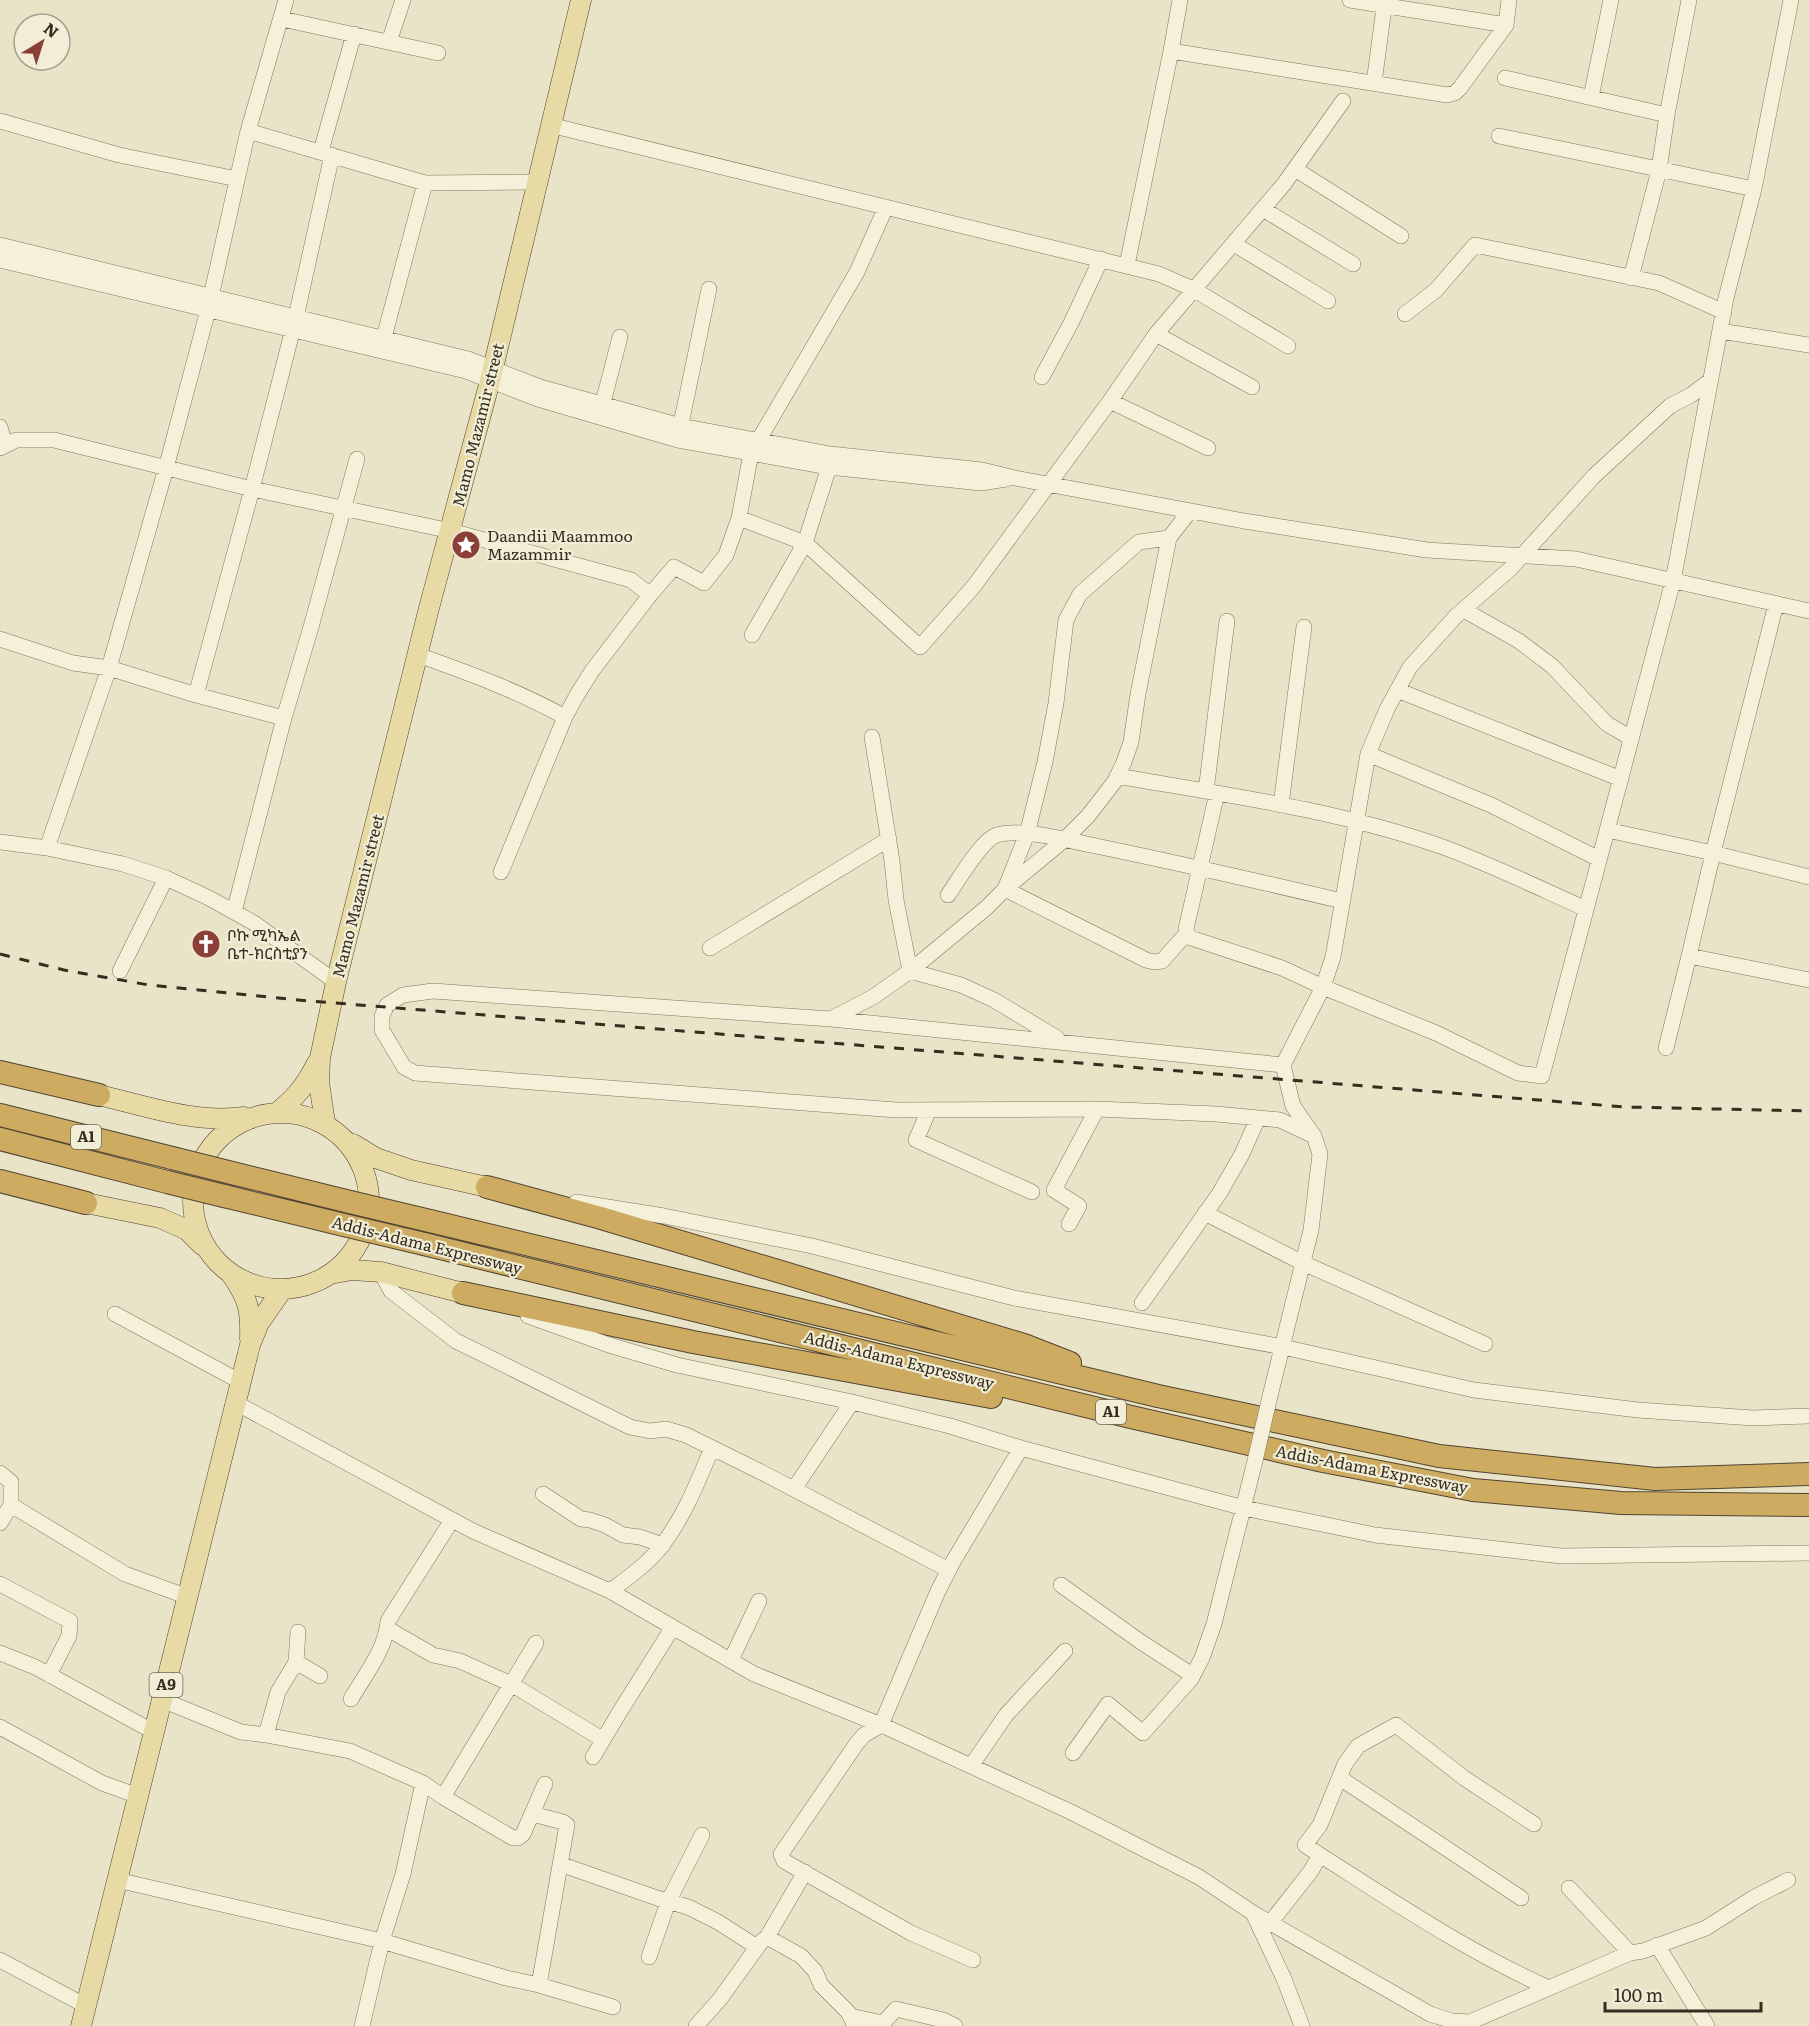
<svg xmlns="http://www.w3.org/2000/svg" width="1809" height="2026" font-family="Literata,'Noto Sans Ethiopic',serif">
<rect width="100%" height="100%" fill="#e9e3c7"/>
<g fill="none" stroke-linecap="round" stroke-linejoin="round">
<g stroke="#82765f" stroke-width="16">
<path id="minor" d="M1350 0 1506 25
M282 19 438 53
M389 42 403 0
M1171 51 1447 95 1455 93 1460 88 1506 25 1509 0
M1505 78 1667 115
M1374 83 1385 0
M1591 97 1611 0
M0 121 119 155 237 179
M550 125 1159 274 1193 289 1288 346
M248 131 425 183 537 182
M1499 136 1754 189
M321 151 354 34
M1295 169 1401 236
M1263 209 1353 264
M1234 244 1328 301
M0 245 468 359 540 387 681 426 830 454 982 470 1015 478 1244 521 1427 550 1576 559 1809 611
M0 260 466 371 538 399 678 440 829 467 981 483 1006 479
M1127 265 1171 51 1180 0
M1631 278 1659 170 1667 115 1689 0
M1405 314 1436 290 1475 245 1659 283 1724 312
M1720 331 1809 345
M1156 334 1252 387
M382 345 425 183
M1042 377 1071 323 1101 259
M1110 401 1208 448
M600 414 620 337
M0 427 5 445
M679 434 709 289
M0 448 16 440H54L252 489 451 531 631 580 650 595
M739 518 805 543 920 647 974 586 1110 401 1156 334 1284 184 1343 101
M1169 538 1139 542 1080 594 1066 620 1056 703 1045 762 1027 834 1005 889 1146 960 1154 962 1162 961 1187 933 1186 929 1217 793
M1776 604 1713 853 1689 956 1809 980
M1464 610 1519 641 1552 666 1607 724 1631 738
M752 635 805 543 829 467
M0 639 73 663 109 668 196 695 284 718
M418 655C469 673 518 691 565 717
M1397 690 1621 779
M196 695 252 489 296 317 332 155
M872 737 892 861 896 900 910 971 961 985 994 1000 1057 1038
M1368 754 1491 805 1599 859
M1117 776C1227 795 1338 810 1443 847 1492 865 1539 888 1586 909
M1206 791 1227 621
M1281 805 1304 627
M1607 830 1713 853 1809 877
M0 842 47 848 123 864 166 878 209 898 254 923 336 982
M47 848 109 668 166 468 208 310 248 131 286 0
M501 872 565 717 577 695 592 671 650 595 674 567 704 583 726 555 739 518 751 453 857 272 886 207
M948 895C958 881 982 839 997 835 1022 827 1074 842 1101 847 1182 864 1262 882 1342 901
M234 912 284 718 311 627 357 459
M1187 933 1191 938 1282 968 1323 987 1436 1033 1518 1073 1542 1076 1673 581 1726 298 1754 189 1791 0
M710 948 889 839
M120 971 166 878
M831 1019 873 997 910 971 986 908 1005 889 1064 840 1088 816 1115 781 1124 762 1131 742 1138 694 1169 538 1190 511
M1666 1048 1689 956
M1283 1065 831 1019 433 991 403 995 387 1005 382 1016V1030L404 1067 415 1073 896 1110 1097 1109 1216 1114 1280 1120 1314 1136
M929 1110 916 1140 1032 1192
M576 1202 664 1216 812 1246 1014 1298 1283 1347 1474 1390 1638 1410 1753 1418 1809 1416
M1205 1213 1303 1263 1485 1344
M1069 1224 1079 1206 1054 1190 1097 1109
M381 1272 391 1291 456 1341 630 1427 650 1431 666 1429 686 1435 759 1471 949 1570
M1142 1303 1219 1194 1242 1154 1258 1118
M115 1314 241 1382
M528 1316 609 1345 677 1365 852 1402 950 1426 1021 1448 1244 1508 1375 1535 1561 1556 1809 1553
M1271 1392 1311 1230 1320 1154 1314 1136 1293 1106 1283 1065 1323 987 1333 957 1368 754 1387 709 1410 667 1456 616 1510 569 1594 476 1670 406 1691 395 1711 380
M236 1403 473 1531 610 1591 754 1674 886 1727 1071 1812 1199 1877 1253 1913 1430 2014 1452 2021 1470 2022 1630 1953 1643 1951 1706 1928 1753 1898 1788 1880
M0 1473 11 1482V1505
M794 1489 852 1402
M543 1494 581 1519 590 1520 605 1525 623 1535 640 1537 663 1545
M0 1523 11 1505 125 1574 188 1597
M0 1584 70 1621 69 1636 49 1675
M1061 1585 1141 1642 1192 1675
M610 1591C629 1577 649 1563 663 1544 685 1515 698 1481 712 1448
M388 1629 433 1655 460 1661 511 1684 602 1739
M0 1653 35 1667 154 1732
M731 1660 759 1601
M296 1662 320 1676
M351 1699C365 1675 386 1649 388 1621L452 1520
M162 1700 241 1732 266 1735 350 1751 423 1783 443 1797 513 1838H518L523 1834 545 1784
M0 1727 102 1783 138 1796
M266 1735 278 1692 296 1662 298 1632
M1073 1753 1108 1704 1143 1733 1191 1679 1202 1658 1214 1624 1254 1465
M593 1757 619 1713 673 1627
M971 1766 1006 1715 1065 1651
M1340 1778 1521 1898
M443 1797 536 1643
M532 1814 563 1822 567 1825 539 1985
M1320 1855 1305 1845 1320 1825 1345 1764 1358 1746 1396 1725 1464 1778 1534 1824
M560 1864 657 1898 688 1907 718 1922 757 1947
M117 1880 382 1941 506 1978 539 1985 613 2007
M1569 1888 1630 1953
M1253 1913 1284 1979 1302 2026
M1270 1923 1311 1871 1320 1855C1394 1902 1468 1952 1549 1988
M767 1937 801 1956 815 1971 821 1985 848 2012 855 2026
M1657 1945 1707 2026
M649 1957 668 1902 702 1835
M0 1960 86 2006
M973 1960 911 1933 784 1861 781 1854 857 1743 864 1735 881 1725 938 1591 954 1560 1021 1448
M850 2016 883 2023 896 2009 943 2020 955 2026
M362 2026 382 1941 403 1874 423 1783
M696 2026 720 1999 761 1942 767 1937 805 1872"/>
</g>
<g stroke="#514432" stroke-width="21">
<path id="major" d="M99 1095C146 1106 196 1124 244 1117
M278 1112C297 1096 306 1085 317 1063
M193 1201a88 88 0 1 1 176 0a88 88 0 1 1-176 0Z
M325 1123 319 1082 320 1058 336 982 429 608 490 381 581 0
M353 1144 376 1158 411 1170 487 1187
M86 1203 160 1218 187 1230 202 1245
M231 1274C248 1298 251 1310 250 1339
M330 1274 352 1270 381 1272 463 1293
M81 2026 250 1345 259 1323 282 1290"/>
</g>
<g stroke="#514432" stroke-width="24">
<path id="highway" d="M0 1072 99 1095
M0 1115 172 1158
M0 1139 167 1182
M232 1173 350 1202
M0 1181 86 1203
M487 1187 601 1218 1024 1345 1070 1363
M224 1196 344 1225
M430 1221 1158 1396 1439 1456 1655 1479 1809 1474
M424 1244 1131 1417 1323 1461 1473 1490 1621 1503 1809 1505
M463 1293 693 1342 991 1397"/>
</g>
<use href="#minor" stroke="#f4f0d9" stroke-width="15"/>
<use href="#major" stroke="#e7daa4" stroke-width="20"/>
<use href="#highway" stroke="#cdac62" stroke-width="22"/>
<path stroke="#342d20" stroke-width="3" stroke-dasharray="10 10" stroke-linecap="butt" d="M0 954 64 970 149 985 298 1000 1625 1107 1809 1111"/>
<g stroke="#82765f" stroke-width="16" stroke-linecap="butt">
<path id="minor-bridge" d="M1254 1465 1271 1392"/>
</g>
<g stroke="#514432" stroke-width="24" stroke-linecap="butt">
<path id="highway-bridge" d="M172 1158 232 1173
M167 1182 224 1196
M350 1202 430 1221
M344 1225 424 1244"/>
</g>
<use href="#minor-bridge" stroke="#f4f0d9" stroke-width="15"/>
<use href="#highway-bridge" stroke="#cdac62" stroke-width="22"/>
</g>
<defs>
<g id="sight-disc" transform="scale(1.5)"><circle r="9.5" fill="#8a4036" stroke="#f1edd6"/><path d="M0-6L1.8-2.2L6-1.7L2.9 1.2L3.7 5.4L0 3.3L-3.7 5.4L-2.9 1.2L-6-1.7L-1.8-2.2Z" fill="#fff"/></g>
<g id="church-disc" transform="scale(1.5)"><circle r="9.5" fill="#8a4036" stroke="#f1edd6"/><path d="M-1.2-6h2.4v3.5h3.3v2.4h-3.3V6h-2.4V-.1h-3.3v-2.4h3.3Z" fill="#fff"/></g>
</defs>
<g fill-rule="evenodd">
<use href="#sight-disc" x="466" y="545"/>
<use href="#church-disc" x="206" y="944"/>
</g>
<g text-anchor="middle" stroke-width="4.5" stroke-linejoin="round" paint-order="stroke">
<g fill="#f1edd6" stroke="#6d6757" stroke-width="1.5">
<rect x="71" y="1125" width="30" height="24" rx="4.5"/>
<rect x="1096" y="1400" width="30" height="24" rx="4.5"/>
<rect x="149.5" y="1673" width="33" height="24" rx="4.5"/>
</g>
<g font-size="15" font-weight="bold" fill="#342d20">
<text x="86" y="1142">A1</text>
<text x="1111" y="1417">A1</text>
<text x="166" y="1690">A9</text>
</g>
<g font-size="16" fill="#342d20" stroke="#f1edd6">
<text transform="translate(478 425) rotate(-76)" y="6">Mamo Mazamir street</text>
<text transform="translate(358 896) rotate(-76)" y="6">Mamo Mazamir street</text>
<text transform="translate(427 1245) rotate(14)" y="6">Addis-Adama Expressway</text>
<text transform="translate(899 1360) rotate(14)" y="6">Addis-Adama Expressway</text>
<text transform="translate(1372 1469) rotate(11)" y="6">Addis-Adama Expressway</text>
</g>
<g font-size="16" fill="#342d20" stroke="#f1edd6" text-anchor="start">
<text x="487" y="542">Daandii Maammoo<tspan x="487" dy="18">Mazammir</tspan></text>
<text x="227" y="941">ቦኩ ሚካኤል<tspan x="227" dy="18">ቤተ-ክርስቲያን</tspan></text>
</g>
</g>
<g transform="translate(42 42) rotate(38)"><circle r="28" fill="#f1edd6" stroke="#a5a08d" stroke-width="1.5"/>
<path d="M0-4.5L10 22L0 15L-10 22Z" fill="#8a4036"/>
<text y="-9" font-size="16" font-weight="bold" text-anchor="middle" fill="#342d20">N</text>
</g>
<path d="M1605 2002v9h156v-9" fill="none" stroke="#342d20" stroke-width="3"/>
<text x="1614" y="2002" font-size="18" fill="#342d20" stroke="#f1edd6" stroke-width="4.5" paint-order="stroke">100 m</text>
</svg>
